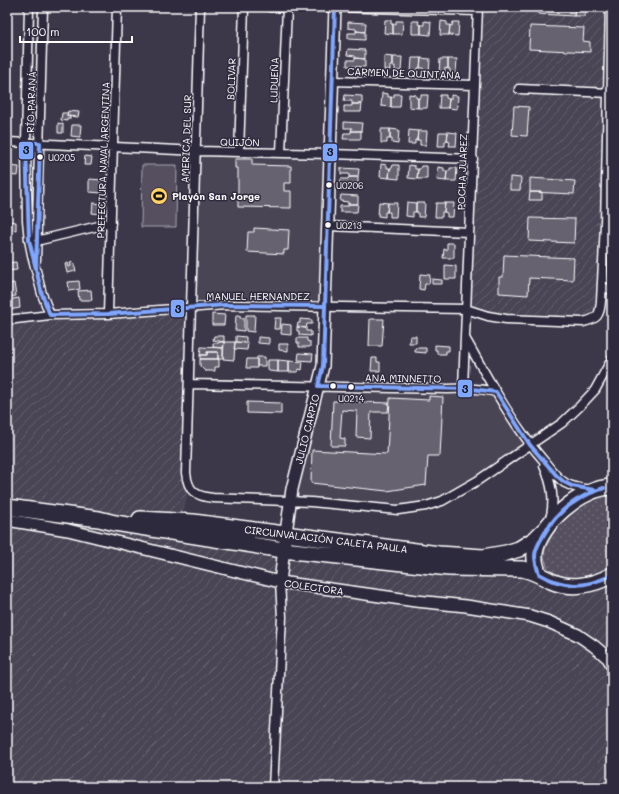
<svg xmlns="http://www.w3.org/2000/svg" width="619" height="794" font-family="Mali,sans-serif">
<defs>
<pattern id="industrial-furrows" width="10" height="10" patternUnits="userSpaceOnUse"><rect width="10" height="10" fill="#494455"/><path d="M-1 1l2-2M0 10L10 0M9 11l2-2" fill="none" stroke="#64606e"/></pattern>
<pattern id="grass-dots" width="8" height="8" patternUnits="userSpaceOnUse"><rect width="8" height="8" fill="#555060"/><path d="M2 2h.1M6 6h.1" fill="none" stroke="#6e6a78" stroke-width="1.8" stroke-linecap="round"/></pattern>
</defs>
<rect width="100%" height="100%" fill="#3c3749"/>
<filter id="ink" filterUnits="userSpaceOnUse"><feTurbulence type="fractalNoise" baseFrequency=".025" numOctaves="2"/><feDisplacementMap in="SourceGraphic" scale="8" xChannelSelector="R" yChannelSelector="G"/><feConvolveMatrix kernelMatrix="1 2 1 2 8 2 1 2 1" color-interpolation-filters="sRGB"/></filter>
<g filter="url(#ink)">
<path fill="#494455" d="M196 151 331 154 325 306 192 307Z
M318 386 496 392 530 445 454 495 410 509 290 502Z"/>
<path fill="url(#industrial-furrows)" d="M478 7H610L601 301 591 320 506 319 466 309Z
M192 307 189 487 182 521V534L539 574 612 587V787H7V320Z"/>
<path fill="url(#grass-dots)" stroke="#aaa8b0" d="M606 496H612V567C593 581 567 583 548 569 547 565 545 561 544 557 544 550 547 544 550 539 561 518 583 500 606 496Z"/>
<path fill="#555060" stroke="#aaa8b0" d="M142 165H177L176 227H141Z"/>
<path fill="#666270" stroke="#fff" d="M538 7H575L574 16 538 14Z
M575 8H584L585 11V16H574Z
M385 20H391V24H393V34L384 33Z
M396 21H403L402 34H393V24H396Z
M412 21H419L418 24 421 25V34H412Z
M424 21 431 22 430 35 421 34V25H424Z
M441 21 447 22V25H450L449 35H440Z
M348 22 366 23 365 32 356 31V29L348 28Z
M453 22H459L458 36 449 35 450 25 452 26Z
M530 26 584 28 583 41 590 42V52L529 49Z
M356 31 365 32V40L348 39V33H356Z
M348 49 365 50V59L355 58V56L347 55Z
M384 56 393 57V66H390V70H384Z
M393 57H402L401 71H395V66H393Z
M355 58 365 59V67L347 66V60H355Z
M412 58H421L420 68H418V72H411Z
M421 58 430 59 429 73 423 72V68H420Z
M440 59H448V69L445 68V73H439Z
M448 59H457L456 73H450V69H448Z
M382 93 388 94V97H391V107L381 106Z
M394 94H401L400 107H391V97H394Z
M409 94 416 95V98H418V108L409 107Z
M345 95 362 96V104H352V101H344Z
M421 95H428L427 108H418V98H421Z
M440 95H446V98L449 99 448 108H439Z
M451 95 458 96 457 109 448 108 449 99H451Z
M352 104H362L361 112H344V106H352Z
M514 106 529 107 527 136 512 135Z
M68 111 79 112 78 117 67 116Z
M62 113H68L67 116H70V119H67V121L61 120Z
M344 122 362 123 361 131H351L352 128H344Z
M58 123 63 124V133H58Z
M72 125H81L80 137 71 136Z
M381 129H390V139H387V143H381Z
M390 129 399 130 398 144 392 143V139H390Z
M409 130 418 131 417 140H415V144H408Z
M351 131H361V139H343L344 133H351Z
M418 131H427L426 145H420V140H417Z
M439 132H448L447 141H445V146H438Z
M448 132 457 133 456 146H449L450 142 447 141Z
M85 156 92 157 91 165H84Z
M235 159H252V165L291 166V183H284V191H291V208L238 207V168H235Z
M381 164 387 165V168H390L389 178 380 177Z
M393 165H399V179L389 178 390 168H392Z
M409 165 415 166V169H418L417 179 408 178Z
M7 166 19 167 18 176 7 175Z
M421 166H427V179H417L418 169H420Z
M438 167 444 168V171H447L446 181 437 180Z
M341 168 359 169 358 177H349V174H341Z
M450 168H457L456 181H446L447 171H450Z
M349 177H358V185H340L341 179H348Z
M510 177 521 178 520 190H510Z
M530 178 575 181 574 194 530 192Z
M89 179 103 180 102 193 89 192Z
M530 192H542V200H529Z
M341 195 358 196V204H348V202L340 201Z
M379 202 388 203 387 212H385V217L378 216Z
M407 202 416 203V212H413V217L406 216Z
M93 203 103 204V210H101L100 214 92 213Z
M388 203H397L396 217H390V212H387Z
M416 203H425L424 217H418V212H416Z
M436 203H445L444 212H442V217H435Z
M445 203H454L453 217H447V213L444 212Z
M348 204H358L357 212H340V206H348Z
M530 218 575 219 574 243 529 241Z
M7 221 16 222V230L7 229Z
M254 228 289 230 288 250H284V254L247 252 248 232H254Z
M447 243H454V258H443L444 249 447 250Z
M504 255 574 258 573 280 529 278 528 295 499 293V277H503Z
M16 262 17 270 7 271V263Z
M73 262 76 271 67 273 65 264 68 263 69 267 71 266 70 263Z
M445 265 456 266V279H445Z
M420 274 430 275 429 284H425L424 290 419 289Z
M432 279 442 280V284H432Z
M79 281 80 289 69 291 68 282Z
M14 283 16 296 7 297V284Z
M91 290 92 300H79L78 291Z
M19 298 20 308 9 310 7 300Z
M212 314 225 315 224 325H212Z
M236 315H240V318H244V331L235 330Z
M246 315H255L254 332 246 331Z
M275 318H281L280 329H274Z
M300 319 312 320V324H307L306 328 297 327 298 323H300Z
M370 319H384L382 346H369Z
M282 324 291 325V335L281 334Z
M297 327 306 328V331H311V336L299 335V331H297Z
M214 336H224V342L213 340Z
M236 336 246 337V343L236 342Z
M410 336H416V343H409Z
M258 337 269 338V344L258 343Z
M297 338H307V341L310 342V347H299V343H297Z
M219 342H224L223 348 213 347V343H219Z
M224 342H235L234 360 223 359Z
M235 342 248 343 247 350 234 349Z
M279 344H288V351L279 350Z
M435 345 449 346V351H446V354H437V350H435Z
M201 347 223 348V359H218V352H207V355H200Z
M415 348H426V353L415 352Z
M207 352H218V359H200V355H207Z
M299 353 313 354 312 361 298 360Z
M257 357H265V366H257Z
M372 358H377V362H380V371H371Z
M200 359H219V367H215V371H205L200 366Z
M247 359H257V368H246Z
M268 360H278V372L269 371 268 370Z
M278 360 289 361V372H278Z
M289 361 303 362 302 370 299 369 297 372H289Z
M429 396 443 397 440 456H428L426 485 387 491 311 483 312 450 387 454 390 398 429 400Z
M333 401 389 403 388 412H371L370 438 356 437 357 411 342 410 340 438 345 439V446H331Z
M247 402 281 403V414L247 413Z"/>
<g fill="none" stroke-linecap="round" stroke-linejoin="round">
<g stroke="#fff" stroke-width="11">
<path id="street" d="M29 7 26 143 27 220 29 240 32 255 42 294 50 315
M200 7 186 473C188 491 195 496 213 498L311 502 398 510 426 506 442 501 477 481 562 423 579 407 595 390 612 359
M270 7H335L478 11
M332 81 475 85
M519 89 611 93
M7 142 199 151 331 154 473 159
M239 152 244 7
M281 153 287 7
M328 226 469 232
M32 242 111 223
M36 260 43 7
M602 287 612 290
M108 314 117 7
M7 320 50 315 108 314 225 305 466 309 488 316 506 319 583 322C597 319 600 316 601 301L605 224 610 7
M465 338C489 380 512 424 544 461 550 469 557 478 565 483 574 488 582 489 592 490
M190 384 448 389C465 388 480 388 496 392
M463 388 478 7
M544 466C552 484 555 500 550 520
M273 787 282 617 280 582"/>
</g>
<g stroke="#fff" stroke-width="14">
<path id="secondary" d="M7 520 68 530 280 582 416 601 466 606 530 616 549 622 578 635 594 646 608 658 612 665
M280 582 285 540 292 489 323 366 335 7"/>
</g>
<g stroke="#fff" stroke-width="18">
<path id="highway" d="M7 507 99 519 115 523 283 550 449 568 522 569C533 571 541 576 551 581 571 590 594 585 612 575
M140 519 193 522 439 554 483 557 506 553 519 549 535 539 545 529
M539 574C536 567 534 561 535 553 539 524 582 487 612 487"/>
</g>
<use href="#street" stroke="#2f2a3d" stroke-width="8"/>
<use href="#secondary" stroke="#2f2a3d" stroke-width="11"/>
<use href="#highway" stroke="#2f2a3d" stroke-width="15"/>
<g stroke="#2f2a3d" stroke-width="7">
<path id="bus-1" d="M335 7 323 366 318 386 472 389 496 392 530 445 557 476 564 482 572 486 594 490
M36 269 40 143H26L29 240 42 294 50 315 108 314 225 305 325 306
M604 488C578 496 556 512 543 536 539 543 535 549 535 556 535 562 537 568 539 574 565 589 585 588 612 575"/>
</g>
<use href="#bus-1" stroke="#80a7ff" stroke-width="4"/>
</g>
</g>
<defs>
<g id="stadium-disc" transform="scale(0.9)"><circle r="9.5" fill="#ffd166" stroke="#2f2a3d"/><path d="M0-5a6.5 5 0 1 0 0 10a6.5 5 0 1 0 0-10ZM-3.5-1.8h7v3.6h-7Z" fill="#111"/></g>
</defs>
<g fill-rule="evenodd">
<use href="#stadium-disc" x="159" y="196"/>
</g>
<g fill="#fff" stroke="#2f2a3d" stroke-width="1.5">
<circle cx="40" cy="157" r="3.5"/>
<circle cx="329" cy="185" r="3.5"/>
<circle cx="328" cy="225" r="3.5"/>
<circle cx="333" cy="386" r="3.5"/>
<circle cx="351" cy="387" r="3.5"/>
</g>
<g text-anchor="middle" stroke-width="3" stroke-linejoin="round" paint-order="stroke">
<g font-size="9" fill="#fff" stroke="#2f2a3d" text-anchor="start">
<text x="48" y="161">U0205</text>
<text x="336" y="189">U0206</text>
<text x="336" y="229">U0213</text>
<text x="351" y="402" text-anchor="middle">U0214</text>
</g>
<g font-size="10" fill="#fff" stroke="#2f2a3d">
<text transform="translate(404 73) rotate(2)" y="4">CARMEN DE QUINTANA</text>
<text transform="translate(231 79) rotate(-88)" y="4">BOLIVAR</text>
<text transform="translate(274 80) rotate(-88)" y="4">LUDUEÑA</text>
<text transform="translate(31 102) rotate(-88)" y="4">RÍO PARANÁ</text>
<text transform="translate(186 139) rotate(-88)" y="4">AMERICA DEL SUR</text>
<text transform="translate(240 142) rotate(1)" y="4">QUIJÓN</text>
<text transform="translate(103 160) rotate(-88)" y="4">PREFECTURA NAVAL ARGENTINA</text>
<text transform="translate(462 172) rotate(-88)" y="4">POCHA JUAREZ</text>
<text x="258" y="300">MANUEL HERNANDEZ</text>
<text transform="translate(403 378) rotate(1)" y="4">ANA MINNETTO</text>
<text transform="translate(307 429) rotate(-76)" y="4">JULIO CARPIO</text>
<text transform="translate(326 539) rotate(7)" y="4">CIRCUNVALACIÓN CALETA PAULA</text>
<text transform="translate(314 587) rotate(8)" y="4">COLECTORA</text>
</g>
<g font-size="10" font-weight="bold" fill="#fff" stroke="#2f2a3d" text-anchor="start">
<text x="172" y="200">Playón San Jorge</text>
</g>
</g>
<g stroke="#2f2a3d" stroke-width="1.5">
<rect x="18" y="141" width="16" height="19" rx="4" fill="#80a7ff"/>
<rect x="322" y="143" width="16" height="19" rx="4" fill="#80a7ff"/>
<rect x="170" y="299" width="15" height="19" rx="4" fill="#80a7ff"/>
<rect x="457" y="379" width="16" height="19" rx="4" fill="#80a7ff"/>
</g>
<g font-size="11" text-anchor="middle" font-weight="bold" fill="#111">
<text x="26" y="154">3</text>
<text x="330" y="156">3</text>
<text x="178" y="313">3</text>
<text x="465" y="393">3</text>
</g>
<rect width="619" height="794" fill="none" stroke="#2f2a3d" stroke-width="24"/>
<rect x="12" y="12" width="595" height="770" fill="none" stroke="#fff" stroke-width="1.5" filter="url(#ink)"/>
<path d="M20 36v6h112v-6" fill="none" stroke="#ffffff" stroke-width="2"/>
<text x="26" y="36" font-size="12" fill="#ffffff" stroke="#2f2a3d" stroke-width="3" paint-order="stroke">100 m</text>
</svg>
